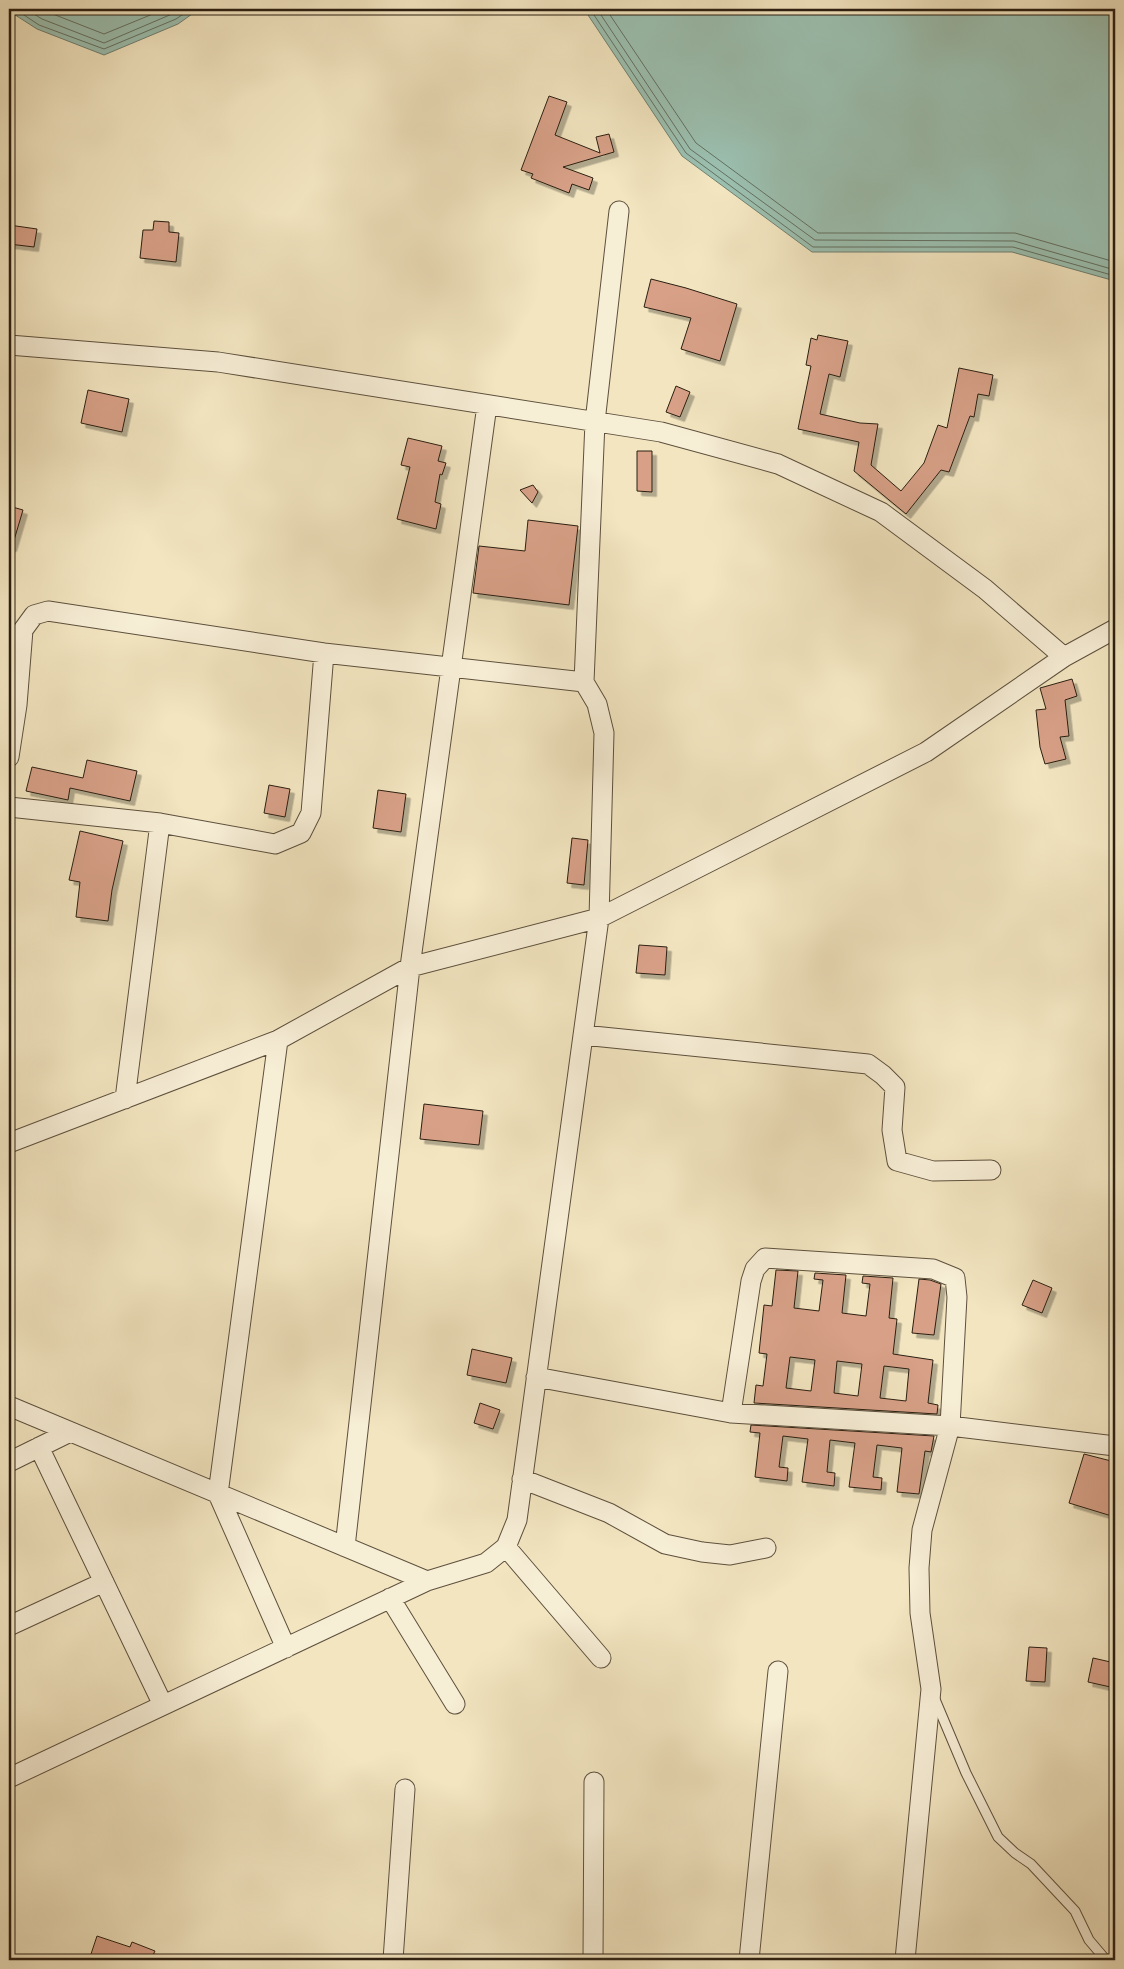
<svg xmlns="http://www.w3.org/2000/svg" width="1124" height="1969" font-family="'IM FELL Great Primer',serif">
<defs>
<filter id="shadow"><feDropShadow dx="4.5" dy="4.5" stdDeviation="0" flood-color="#0004"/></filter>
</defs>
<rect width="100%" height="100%" fill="#f2e5c0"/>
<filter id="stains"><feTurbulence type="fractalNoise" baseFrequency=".004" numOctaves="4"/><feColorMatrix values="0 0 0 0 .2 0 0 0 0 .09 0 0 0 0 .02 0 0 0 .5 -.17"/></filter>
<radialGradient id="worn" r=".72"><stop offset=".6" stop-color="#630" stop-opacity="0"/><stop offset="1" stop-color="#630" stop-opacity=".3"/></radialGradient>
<path fill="#9bbfaf" stroke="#6e7f70" d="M9 9H199L178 24 104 55 37 29 9 11Z
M584 9H1115V281L1012 252H812L682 156Z"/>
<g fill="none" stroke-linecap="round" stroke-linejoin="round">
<path stroke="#636f60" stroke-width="1" d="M15 9 39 25 104 49 176 19 191 9
M26 9 42 19 104 43 172 14 180 9
M40 9 104 34 165 9
M590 9 686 153 813 247H1013L1115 276
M597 9 690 149 815 240 1014 241 1115 270
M606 9 696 143 818 233H1015L1115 262"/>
</g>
<path fill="#d7a087" stroke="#2b1f11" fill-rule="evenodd" filter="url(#shadow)" d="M549 96 567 102 555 135 600 153 596 137 609 134 614 152 563 167 593 178 589 190 572 184 569 193 531 178 533 174 521 170Z
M154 221 169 222V232L179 233 176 262 140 258 143 230H153Z
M9 225 37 229 34 247 9 244Z
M651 279 686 288 737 304 720 361 681 349 691 318 644 307Z
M818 335 848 341 840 377 829 374 820 414 860 423 878 424 871 465 901 491 924 463 938 425 947 428 959 368 993 375 989 396 978 394 974 417 970 416 949 472 941 470 906 514 854 471 859 442 798 429 811 366 806 365 811 338 817 340Z
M676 386 690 392 680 417 666 412Z
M88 390 129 399 122 432 81 423Z
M408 438 442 446 438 461 446 463 442 475 440 474 435 502 441 504 436 529 397 519 410 467 401 465Z
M637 451H652V492L637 491Z
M533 485 538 492 532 503 520 490Z
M9 506 23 510 12 547H9Z
M528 520 578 526 569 605 473 593 479 546 525 551Z
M1072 679 1077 696 1065 700 1069 736 1060 737 1066 759 1045 764 1040 747 1036 710 1046 709 1040 688Z
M87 760 137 771 130 801 70 788 68 800 26 791 32 767 83 778Z
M269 785 290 789 285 817 264 813Z
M378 790 406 794 401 832 373 828Z
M80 831 123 841 112 890 108 921 76 917 80 882 69 880Z
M572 838 588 840 584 885 567 883Z
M639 945 667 947 665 975 636 973Z
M424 1104 483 1111 479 1145 420 1139Z
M776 1270 798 1271 794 1308 819 1311 823 1280 814 1279 815 1273 846 1275 842 1313 866 1316 870 1284 862 1283 863 1276 893 1278 889 1318 897 1319 893 1354 933 1360 928 1403 938 1405 937 1414 754 1403 756 1385 763 1386 767 1354 759 1353 764 1305 772 1306ZM790 1357 815 1360 811 1391 786 1388ZM837 1361 862 1364 858 1396 834 1393ZM884 1366 909 1369 906 1401 880 1398Z
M919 1279 930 1280 941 1284 934 1335 912 1333Z
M1033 1280 1052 1288 1042 1313 1022 1305Z
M472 1349 512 1358 506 1383 467 1375Z
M480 1403 500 1410 493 1429 474 1423Z
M751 1425 934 1436 931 1452 925 1451 919 1494 897 1492 902 1448 877 1445 873 1477 882 1478 881 1490 849 1487 855 1443 830 1440 827 1472 835 1473 834 1486 802 1482 808 1439 783 1436 779 1467 788 1468 787 1481 755 1477 760 1433 750 1432Z
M1084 1454 1115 1462V1517L1069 1503Z
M1029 1647 1047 1648 1045 1682 1026 1681Z
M1093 1658 1115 1663V1688L1088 1682Z
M97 1936 130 1947 132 1942 155 1951 153 1955 162 1958V1960H89Z"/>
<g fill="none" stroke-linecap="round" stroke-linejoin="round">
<g stroke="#5d503d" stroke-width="11">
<path id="service" d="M934 1697 966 1773 998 1837 1015 1853 1031 1864 1075 1911 1089 1940 1106 1960"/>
</g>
<g stroke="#5d503d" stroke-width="21">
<path id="minor" d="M9 345 218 362 661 432 778 464 881 512 985 589 1064 657 926 752 599 918 517 1520 506 1547 486 1563 427 1581 9 1778
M1064 657 1115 629
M584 682 595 422 619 211
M9 757 17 705 23 630 34 615 48 611 324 653 584 682 597 704 604 733 599 918 410 967 278 1040 9 1143
M9 807 160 823 275 844 301 833 311 813 324 653
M583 1035 868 1064 883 1075 895 1087 892 1130 897 1161 933 1171 991 1170
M278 1040 218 1494 286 1648
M125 1099 160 823
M536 1377 731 1413 950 1426 1115 1446
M9 1406 427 1581
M731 1413 751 1281 755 1269 765 1258 933 1269 955 1278 957 1297 950 1426 922 1530 919 1568 920 1613 931 1689 905 1960
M39 1447 163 1705
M9 1462 70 1432
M522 1479 609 1513 665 1544 702 1552 730 1555 766 1548
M345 1547 410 967 487 405
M506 1547 601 1658
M390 1598 455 1704
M9 1626 104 1582
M393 1960 405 1789
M593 1960 594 1782
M749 1960 778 1671"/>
</g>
<use href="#service" stroke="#f7eed6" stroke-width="9"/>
<use href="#minor" stroke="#f7eed6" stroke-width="19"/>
</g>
<rect width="1124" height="1969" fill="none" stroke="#f2e5c0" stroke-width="30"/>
<rect x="10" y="10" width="1104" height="1949" fill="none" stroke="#2b1f11" stroke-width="2.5"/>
<rect x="15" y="15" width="1094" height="1939" fill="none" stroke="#2b1f11"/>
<rect width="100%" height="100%" filter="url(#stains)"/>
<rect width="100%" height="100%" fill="url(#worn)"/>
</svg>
